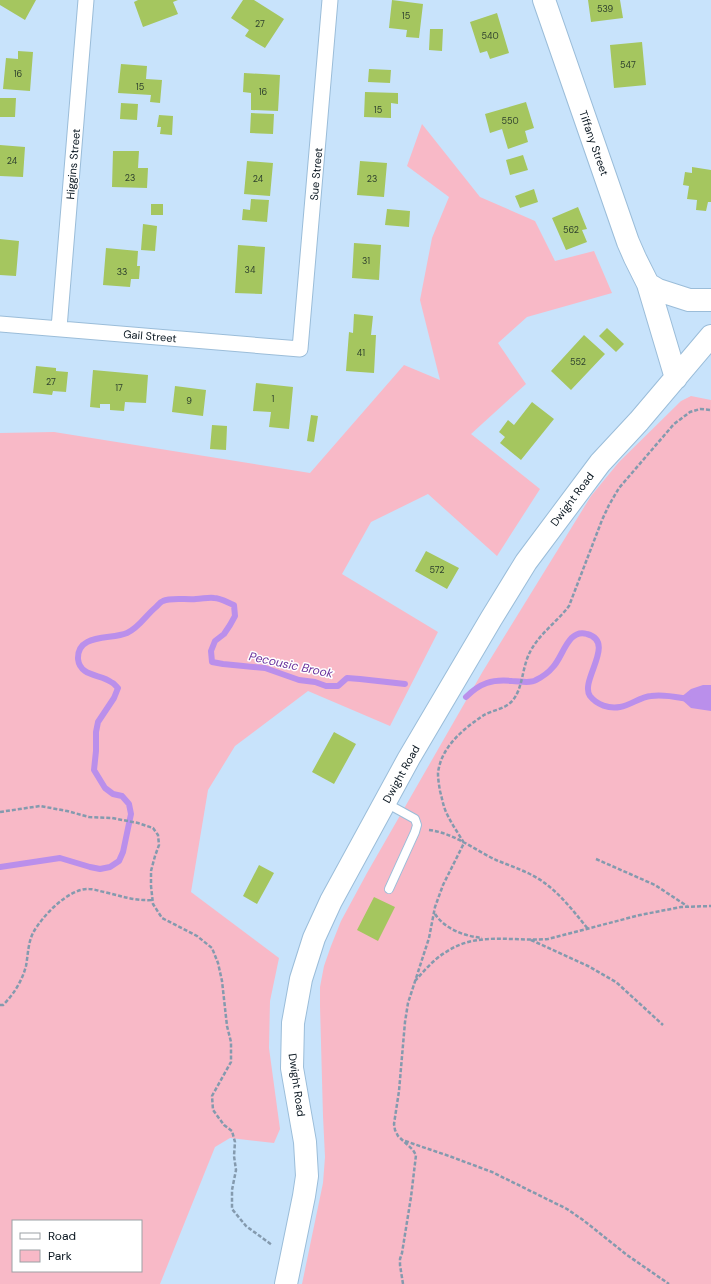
<svg xmlns="http://www.w3.org/2000/svg" width="711" height="1284" font-family="'DM Sans',sans-serif">
<rect width="100%" height="100%" fill="#c8e3fb"/>
<path fill="#f8b9c7" fill-rule="evenodd" d="M422 124 480 197 535 221 555 261 594 251 612 293 527 317 498 343 526 384 471 434 540 489 497 556 428 494 371 522 342 574 438 632 390 726 308 691 235 746 208 790 191 892 279 958 270 1001 269 1048 280 1129 274 1143 230 1138 215 1147 160 1284H0V433L54 432 310 473 404 365 440 380 420 300 432 238 449 197 407 166ZM13 1221H141V1271H13Z
M691 396 711 400V1284H302L323 1183 325 1157 323 1116 320 1006V987L324 966 331 946 341 921 367 873 483 671 591 496 619 462 681 401Z"/>
<path fill="#ba8feb" d="M703 685H711V711L691 708 680 698 691 689Z"/>
<g fill="none" stroke-linecap="round" stroke-linejoin="round">
<path stroke="#ba8feb" stroke-width="6" d="M466 697C480 683 492 679 512 681 520 681 530 684 536 680 542 677 549 672 553 667 563 657 568 628 587 634 617 642 579 681 590 696 597 705 609 709 620 707 631 705 640 697 651 696 664 694 676 697 688 699
M0 867 60 858 90 867 100 869 110 867 119 861 123 852 131 814 129 804 122 796 113 794 105 788 94 770 96 751V732L98 722 114 698 118 688C116 686 114 683 111 682 101 674 80 677 78 659 77 633 111 640 127 633 139 628 146 615 156 607 158 605 160 602 163 601 171 597 187 600 196 599 202 599 209 597 214 598 221 598 228 603 234 605L235 616 230 625 224 634 215 641 211 651 212 662 223 664 265 668 299 680 315 682 326 686H338L347 678 360 679 405 684"/>
</g>
<path fill="#a5c65f" d="M0 0H36L25 20 0 5Z
M138 0H178L173 2 178 14 143 27 134 2Z
M243 0H254L284 19 265 48 245 36 249 30 231 18Z
M392 0 423 4 419 38 406 37 407 30 389 28Z
M588 0H620L623 18 591 22Z
M497 13 509 53 490 59 487 51 480 53 470 22Z
M430 29H443L442 51 429 50Z
M642 42 646 85 614 88 610 45Z
M18 51 33 52 30 91 3 89 6 58 18 59Z
M121 64 147 66 146 79 162 80 160 103 150 102 151 95 118 93Z
M369 69 391 70 390 83 368 82Z
M244 73 280 75 278 111 251 110V93L243 92Z
M365 92 398 93V104L391 103V118L364 117Z
M0 98H16L15 117H0Z
M526 102 534 128 525 131 528 142 508 149 502 129 490 133 485 114Z
M121 103 138 104 137 120 120 119Z
M251 113 274 114 273 134 250 133Z
M159 115 173 116 172 135 160 134 161 127H157Z
M0 145 25 147 23 177 0 176Z
M113 151H139L138 168H148L147 188 112 187Z
M523 155 528 170 510 175 506 160Z
M247 161 273 163 270 196 244 194Z
M360 161 387 163 384 197 357 195Z
M692 167 711 170V202H708L706 211 696 210 697 200 687 199 689 186 683 185 685 172 692 173Z
M534 189 538 202 520 208 515 196Z
M251 199 269 200 267 222 242 220 243 209 250 210Z
M151 204H163V215H151Z
M578 207 587 229 582 230 587 242 566 250 552 218Z
M387 209 410 211 409 227 385 225Z
M143 224 157 226 155 251 141 250Z
M0 239 19 241 16 276 0 275Z
M354 243 381 245 379 280 352 278Z
M238 245 265 247 262 294 235 293Z
M106 248 138 251 137 266H140L139 279H131L130 287 103 285Z
M354 314 373 316 371 335H376L374 373 346 371 349 332 353 333Z
M607 328 624 344 616 352 599 336Z
M584 335 605 354 571 390 551 371Z
M36 366 56 368V371L68 372 66 392 53 391 52 395 33 393Z
M93 370 148 375 146 403 125 402 124 411 110 410V404H100V408L90 407Z
M256 383 293 387 289 429 269 427 271 412 253 411Z
M175 386 206 390 203 416 172 412Z
M532 402 554 419 521 460 500 443 505 437 499 432 508 420 514 425Z
M311 415 318 416 314 442 307 441Z
M212 425 227 426 226 450 210 449Z
M426 551 459 568 447 589 415 571Z
M334 732 356 744 334 784 312 772Z
M259 865 274 873 257 904 243 896Z
M374 897 395 907 378 941 357 930Z"/>
<g fill="none" stroke-linecap="round" stroke-linejoin="round">
<g stroke="#9bbdd9" stroke-width="10">
<path id="lane" d="M386 803 415 819 417 825 415 832 389 889"/>
</g>
<g stroke="#9bbdd9" stroke-width="17">
<path id="street" d="M0 324 300 349 330 0
M59 328 86 0"/>
</g>
<g stroke="#9bbdd9" stroke-width="24">
<path id="secondary" d="M544 0 628 242 635 258 648 284 658 290 689 300H711
M648 284 676 378
M286 1284 304 1196 307 1176 305 1142 292 1068 293 1023 301 979 314 938 331 901 409 758 491 619 526 562 600 463 639 421 711 336"/>
</g>
<path stroke="#849aae" stroke-width="2.5" stroke-dasharray="4 2" stroke-linecap="butt" d="M0 812 40 806 67 811 89 817 112 818 138 823 153 828 158 835 159 845 155 856 151 871V886L153 904 162 918 197 936 212 948 218 963 222 981 227 1026 231 1042V1062L212 1096 213 1110 224 1125 232 1131 235 1142 234 1156 236 1170 232 1190V1209L246 1226 272 1245
M429 830C454 833 475 850 496 860 513 867 532 873 546 884 562 896 575 913 588 929
M596 859 655 885 687 906
M435 914C445 929 464 936 482 938
M531 940 588 966 616 982 663 1025
M415 981C424 971 434 959 446 952 477 931 513 942 548 939L640 915 681 907 711 906
M0 1005H3C14 994 22 981 26 966 28 955 28 943 33 933 42 916 69 888 89 889 94 889 99 891 104 892 121 896 135 901 152 900
M405 1141 449 1156 492 1172 567 1209 583 1220 627 1255 669 1284
M403 1284 400 1265V1259L402 1253 411 1197 416 1155 413 1150 398 1136 395 1130 394 1124 399 1091 405 1022 408 1003 429 938 435 907 443 885 464 843C458 833 451 823 446 812 443 805 442 798 440 791 439 785 438 779 438 773 441 747 463 729 484 715 493 710 506 709 513 700 523 688 522 667 530 652 539 634 557 622 569 606L602 520 609 505 619 488 674 424 690 412 700 409 711 410"/>
<use href="#lane" stroke="#fff" stroke-width="8"/>
<use href="#street" stroke="#fff" stroke-width="15"/>
<use href="#secondary" stroke="#fff" stroke-width="22"/>
</g>
<g text-anchor="middle" stroke-width="3" stroke-linejoin="round" paint-order="stroke">
<g font-size="9" fill="#2e402e">
<text x="605" y="12">539</text>
<text x="406" y="19">15</text>
<text x="260" y="27">27</text>
<text x="490" y="39">540</text>
<text x="628" y="68">547</text>
<text x="18" y="77">16</text>
<text x="140" y="90">15</text>
<text x="263" y="95">16</text>
<text x="378" y="113">15</text>
<text x="510" y="124">550</text>
<text x="12" y="164">24</text>
<text x="130" y="181">23</text>
<text x="258" y="182">24</text>
<text x="372" y="182">23</text>
<text x="571" y="233">562</text>
<text x="366" y="264">31</text>
<text x="250" y="273">34</text>
<text x="122" y="275">33</text>
<text x="361" y="356">41</text>
<text x="578" y="365">552</text>
<text x="51" y="385">27</text>
<text x="119" y="391">17</text>
<text x="273" y="402">1</text>
<text x="189" y="404">9</text>
<text x="437" y="573">572</text>
</g>
<g font-size="11" fill="#07141e" stroke="#fff">
<text transform="translate(594 143) rotate(71)" y="4">Tiffany Street</text>
<text transform="translate(73 164) rotate(-85)" y="4">Higgins Street</text>
<text transform="translate(316 174) rotate(-85)" y="4">Sue Street</text>
<text transform="translate(150 336) rotate(5)" y="4">Gail Street</text>
<text transform="translate(572 499) rotate(-53)" y="4">Dwight Road</text>
<text transform="translate(401 774) rotate(-61)" y="4">Dwight Road</text>
<text transform="translate(297 1085) rotate(82)" y="4">Dwight Road</text>
</g>
<g font-size="12" font-style="italic" fill="#6a329d" stroke="#fff">
<text transform="translate(291 665) rotate(12)" y="4">Pecousic Brook</text>
</g>
</g>
<rect x="12" y="1220" width="130" height="52" fill="#ffffff" stroke="#9ca1a5"/>
<rect x="20" y="1233" width="20" height="6" fill="#ffffff" stroke="#9ca1a5"/>
<text x="48" y="1240" font-size="12" fill="#07141e">Road</text>
<rect x="20" y="1250" width="20" height="12" fill="#f8b9c7" stroke="#9ca1a5"/>
<text x="48" y="1260" font-size="12" fill="#07141e">Park</text>
</svg>
